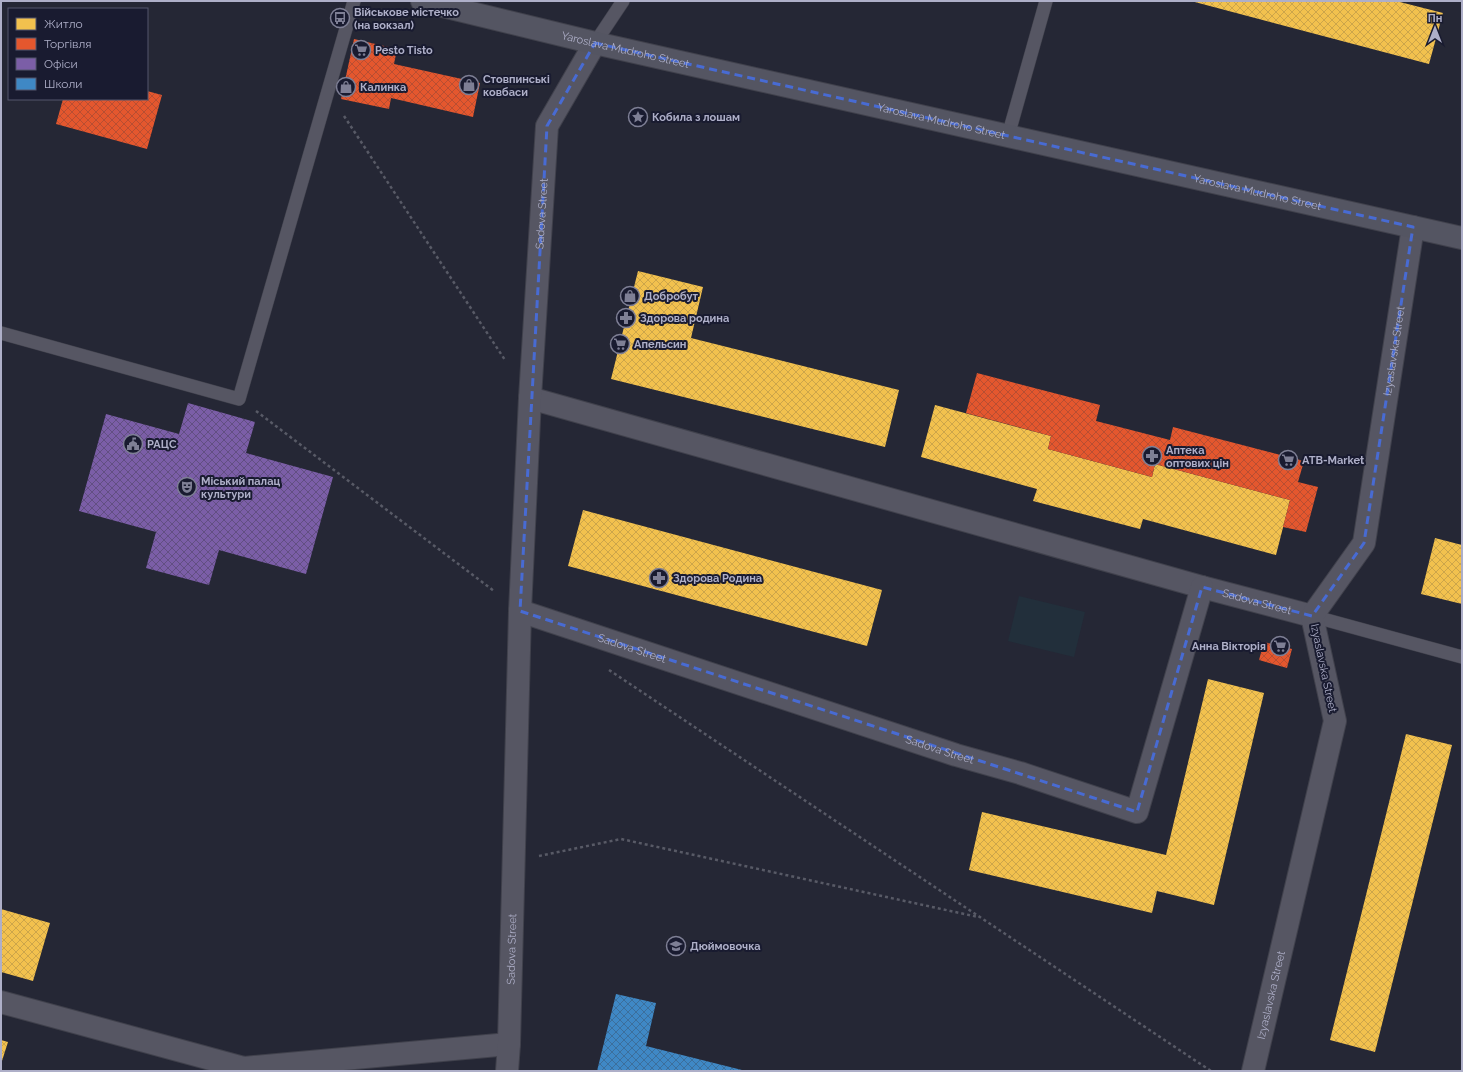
<svg xmlns="http://www.w3.org/2000/svg" width="1463" height="1072" font-family="Raleway,sans-serif">
<defs>
<pattern id="homes-cross-hatch" width="8" height="8" patternUnits="userSpaceOnUse"><rect width="8" height="8" fill="#f2c14e"/><path d="M0 0l8 8M0 8l8-8" fill="none" stroke="#cca54a"/></pattern>
<pattern id="shops-cross-hatch" width="8" height="8" patternUnits="userSpaceOnUse"><rect width="8" height="8" fill="#e4572e"/><path d="M0 0l8 8M0 8l8-8" fill="none" stroke="#b84e32"/></pattern>
<pattern id="offices-cross-hatch" width="8" height="8" patternUnits="userSpaceOnUse"><rect width="8" height="8" fill="#7b5ea7"/><path d="M0 0l8 8M0 8l8-8" fill="none" stroke="#624f82"/></pattern>
<pattern id="schools-cross-hatch" width="8" height="8" patternUnits="userSpaceOnUse"><rect width="8" height="8" fill="#3f88c5"/><path d="M0 0l8 8M0 8l8-8" fill="none" stroke="#3c6f9c"/></pattern>
</defs>
<rect width="100%" height="100%" fill="#252735"/>
<path fill="#222f3b" d="M1019 596 1085 612 1074 657 1008 641Z"/>
<path fill="url(#homes-cross-hatch)" d="M1191 1H1396L1443 13 1429 64Z
M638 271 703 287 691 338 899 390 885 447 611 379Z
M935 405 1051 436 1048 449 1152 477 1155 464 1290 500 1276 555 1143 519 1140 529 1033 501 1037 489 921 457Z
M583 510 882 590 867 646 568 566Z
M1435 538 1462 545V604L1421 594Z
M1208 679 1264 693 1214 905 1157 891 1152 913 969 870 982 812 1166 855Z
M1406 734 1452 745 1375 1052 1330 1040Z
M1 909 50 923 33 981 1 972Z
M1 1040 8 1042 1 1064Z"/>
<path fill="url(#shops-cross-hatch)" d="M354 39 397 49 394 64 480 83 473 117 391 98 389 109 341 99Z
M147 91 162 95 147 149 56 124 63 99H147Z
M977 373 1100 405 1096 421 1170 440 1173 427 1304 461 1298 482 1318 487 1306 532 1283 527 1290 500 1155 464 1152 477 1048 449 1051 436 966 413Z
M1264 642 1292 649 1287 668 1259 660Z"/>
<path fill="url(#offices-cross-hatch)" d="M188 403 255 422 246 453 333 477 306 574 219 550 209 585 146 568 156 532 79 511 106 414 179 434Z"/>
<path fill="url(#schools-cross-hatch)" d="M616 994 656 1003 646 1046 746 1071H597Z"/>
<g fill="none" stroke-linecap="round" stroke-linejoin="round">
<g stroke="#40414c" stroke-width="14">
<path id="lane" d="M595 43 623 1
M1008 136 1046 1
M1 333 239 399 354 1
M1312 616 1462 657"/>
</g>
<g stroke="#40414c" stroke-width="24">
<g id="street">
<path id="s1" d="M530 398 1202 587 1312 616"/>
<path id="s2" d="M520 611 956 755 1020 773 1137 812 1202 587"/>
<path d="M1 1002 244 1068 509 1044"/>
<path id="s3" d="M507 1071 509 1044 520 611 530 398 547 126 595 43"/>
<path id="s4" d="M1253 1071 1335 721 1312 616 1364 543 1413 227"/>
</g>
</g>
<g stroke="#40414c" stroke-width="24">
<g id="secondary">
<path id="s5" d="M422 1 595 43 1462 238"/>
</g>
</g>
<path stroke="#585a66" stroke-width="2.5" stroke-dasharray="3 3" stroke-linecap="butt" d="M344 116 505 360
M256 411 494 591
M609 670 1211 1071
M539 856 621 839 978 917"/>
<use href="#lane" stroke="#565663" stroke-width="13"/>
<use href="#street" stroke="#565663" stroke-width="22"/>
<use href="#secondary" stroke="#545562" stroke-width="22"/>
</g>
<path fill="none" stroke="#486bd3" stroke-width="3" stroke-dasharray="8 5" stroke-linejoin="round" d="M595 43 1413 227 1364 543 1312 616 1202 587 1137 812 520 611 547 126Z"/>
<defs>
<g id="bus-ring" transform="scale(1)"><circle r="9.5" fill="#191b30" stroke="#7e7f95" stroke-width="1.5"/><path d="M-5-6H5V4H4V6H2V4H-2V6H-4V4H-5ZM-3.5-4V0h7V-4ZM-3.5 1.2v1.5H-2V1.2ZM2 1.2v1.5H3.5V1.2Z" fill="#7e7f95"/></g>
<g id="supermarket-ring" transform="scale(1)"><circle r="9.5" fill="#191b30" stroke="#7e7f95" stroke-width="1.5"/><path d="M-6-5.5h2.5l.6 2H6L4.5 2H-2.5L-4.4-4H-6ZM-1.5 3.2a1.3 1.3 0 1 0 .1 0ZM3 3.2a1.3 1.3 0 1 0 .1 0Z" fill="#7e7f95"/></g>
<g id="shop-ring" transform="scale(1)"><circle r="9.5" fill="#191b30" stroke="#7e7f95" stroke-width="1.5"/><path d="M-5-2.5h2.3a2.7 3.5 0 0 1 5.4 0H5L5.5 6h-11ZM-1.5-2.5h3a1.5 2.3 0 0 0-3 0Z" fill="#7e7f95"/></g>
<g id="sight-ring" transform="scale(1)"><circle r="9.5" fill="#191b30" stroke="#7e7f95" stroke-width="1.5"/><path d="M0-6L1.8-2.2L6-1.7L2.9 1.2L3.7 5.4L0 3.3L-3.7 5.4L-2.9 1.2L-6-1.7L-1.8-2.2Z" fill="#7e7f95"/></g>
<g id="pharmacy-ring" transform="scale(1)"><circle r="9.5" fill="#191b30" stroke="#7e7f95" stroke-width="1.5"/><path d="M-2-6h4v4h4v4h-4v4h-4v-4h-4v-4h4Z" fill="#7e7f95"/></g>
<g id="civic-ring" transform="scale(1)"><circle r="9.5" fill="#191b30" stroke="#7e7f95" stroke-width="1.5"/><path d="M-.6-6.5H3V-4.5H.6V-3L4-1V1h2V6H-6V1h2V-1L-.6-3ZM-1.2 2.5V6h2.4V2.5Z" fill="#7e7f95"/></g>
<g id="theatre-ring" transform="scale(1)"><circle r="9.5" fill="#191b30" stroke="#7e7f95" stroke-width="1.5"/><path d="M-5-5.5Q0-4 5-5.5V0Q5 5 0 6Q-5 5-5 0ZM-3.3-2.5H-1v1.5H-3.3ZM1-2.5H3.3v1.5H1ZM-2.8 1Q0 5.5 2.8 1Z" fill="#7e7f95"/></g>
<g id="school-ring" transform="scale(1)"><circle r="9.5" fill="#191b30" stroke="#7e7f95" stroke-width="1.5"/><path d="M0-5L7-2L0 1L-7-2ZM-4 1L0 2.5L4 1V4Q0 6-4 4Z" fill="#7e7f95"/></g>
</defs>
<g fill-rule="evenodd">
<use href="#bus-ring" x="340" y="18"/>
<use href="#supermarket-ring" x="361" y="50"/>
<use href="#shop-ring" x="469" y="85"/>
<use href="#shop-ring" x="346" y="87"/>
<use href="#sight-ring" x="638" y="117"/>
<use href="#shop-ring" x="630" y="296"/>
<use href="#pharmacy-ring" x="626" y="318"/>
<use href="#supermarket-ring" x="620" y="344"/>
<use href="#civic-ring" x="133" y="444"/>
<use href="#pharmacy-ring" x="1152" y="456"/>
<use href="#supermarket-ring" x="1288" y="460"/>
<use href="#theatre-ring" x="187" y="487"/>
<use href="#pharmacy-ring" x="659" y="578"/>
<use href="#supermarket-ring" x="1280" y="646"/>
<use href="#school-ring" x="676" y="946"/>
</g>
<g text-anchor="middle" stroke-width="4" stroke-linejoin="round" paint-order="stroke">
<g font-size="11" font-weight="bold" fill="#aeafc8" stroke="#191b30" text-anchor="start">
<text x="354" y="16">Військове містечко<tspan x="354" dy="13">(на вокзал)</tspan></text>
<text x="375" y="54">Pesto Tisto</text>
<text x="483" y="83">Стовпинські<tspan x="483" dy="13">ковбаси</tspan></text>
<text x="360" y="91">Калинка</text>
<text x="652" y="121">Кобила з лошам</text>
<text x="644" y="300">Добробут</text>
<text x="640" y="322">Здорова родина</text>
<text x="634" y="348">Апельсин</text>
<text x="147" y="448">РАЦС</text>
<text x="1166" y="454">Аптека<tspan x="1166" dy="13">оптових цін</tspan></text>
<text x="1302" y="464">ATB-Market</text>
<text x="201" y="485">Міський палац<tspan x="201" dy="13">культури</tspan></text>
<text x="673" y="582">Здорова Родина</text>
<text x="1266" y="650" text-anchor="end">Анна Вікторія</text>
<text x="690" y="950">Дюймовочка</text>
</g>
<g font-size="11" fill="#aeafc8" stroke="#191b30">
<text dy="4" stroke="none"><textPath href="#s5" startOffset="209">Yaroslava Mudroho Street</textPath></text>
<text dy="4" stroke="none"><textPath href="#s5" startOffset="533">Yaroslava Mudroho Street</textPath></text>
<text dy="4" stroke="none"><textPath href="#s5" startOffset="857">Yaroslava Mudroho Street</textPath></text>
<text dy="4" stroke="none"><textPath href="#s3" startOffset="858">Sadova Street</textPath></text>
<text dy="4" stroke="none"><textPath href="#s4" startOffset="751">Izyaslavska Street</textPath></text>
<text dy="4" stroke="none"><textPath href="#s1" startOffset="755">Sadova Street</textPath></text>
<text dy="4" stroke="none"><textPath href="#s2" startOffset="118">Sadova Street</textPath></text>
<text transform="translate(1324 668) rotate(78)" y="4">Izyaslavska Street</text>
<text dy="4" stroke="none"><textPath href="#s2" startOffset="442">Sadova Street</textPath></text>
<text dy="4" stroke="none"><textPath href="#s3" startOffset="122">Sadova Street</textPath></text>
<text dy="4" stroke="none"><textPath href="#s4" startOffset="78">Izyaslavska Street</textPath></text>
</g>
</g>
<rect width="1463" height="1072" fill="none" stroke="#aeafc8" stroke-width="4"/>
<rect x="8" y="8" width="140" height="92" fill="#191b30" stroke="#55566d"/>
<rect x="16" y="18" width="20" height="12" fill="#f2c14e" stroke="#55566d"/>
<text x="44" y="28" font-size="12" fill="#aeafc8">Житло</text>
<rect x="16" y="38" width="20" height="12" fill="#e4572e" stroke="#55566d"/>
<text x="44" y="48" font-size="12" fill="#aeafc8">Торгівля</text>
<rect x="16" y="58" width="20" height="12" fill="#7b5ea7" stroke="#55566d"/>
<text x="44" y="68" font-size="12" fill="#aeafc8">Офіси</text>
<rect x="16" y="78" width="20" height="12" fill="#3f88c5" stroke="#55566d"/>
<text x="44" y="88" font-size="12" fill="#aeafc8">Школи</text>
<g transform="translate(1435 28)" stroke="#191b30" stroke-width="3" paint-order="stroke">
<path d="M0-3L7 15L0 10L-7 15Z" fill="#aeafc8"/>
<text y="-6" font-size="11" font-weight="bold" text-anchor="middle" fill="#aeafc8">Пн</text>
</g>
</svg>
